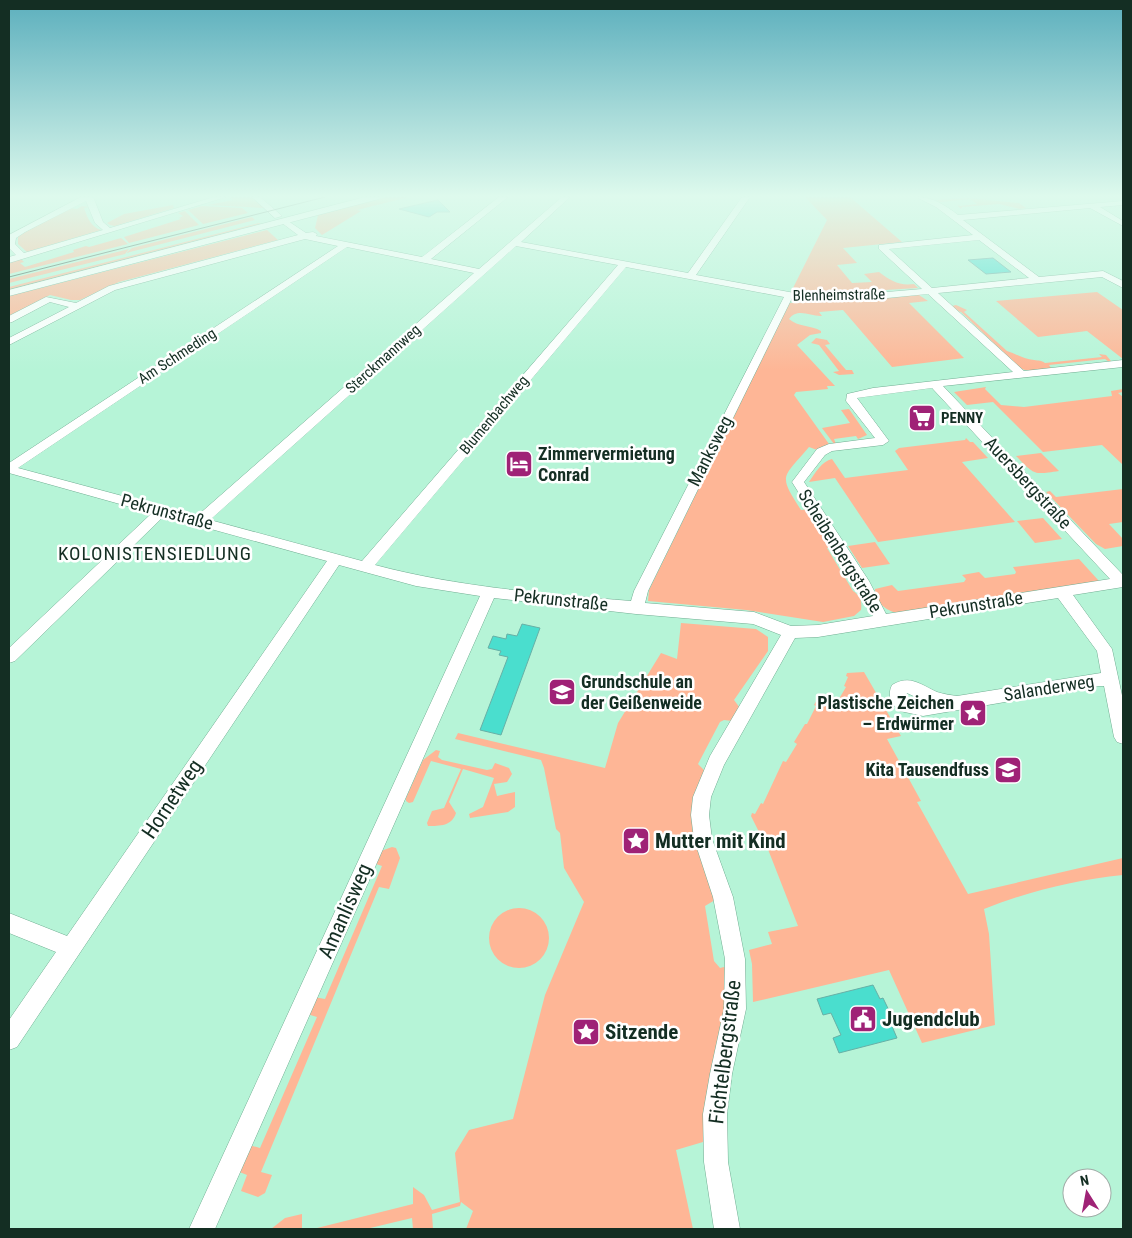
<svg xmlns="http://www.w3.org/2000/svg" width="1132" height="1238" font-family="'Roboto Condensed',sans-serif">
<rect width="100%" height="100%" fill="#b6f4d7"/>
<path fill="#feb696" d="M229 197H253L265 208 208 205 233 200Z
M386 197H409L357 210 361 211 322 235 315 228 318 215Z
M805 197H850L902 242 843 248 857 263 837 265 852 283 872 282 864 274 879 272C891 281 899 286 914 284L918 288 885 290 887 293 802 295 790 294 827 220Z
M968 198 1019 203 1026 208 1020 209 999 204 962 207 961 209 957 205 960 206 977 204 970 199 941 202 935 200Z
M173 205 174 208 115 226 110 225 107 223 124 214Z
M82 206 89 207 84 208C88 219 91 227 101 230L27 252 18 244V236L70 208 77 209Z
M202 206 242 208 248 213 203 224 188 210Z
M185 211 199 225 129 243 124 237 181 219 179 218 183 216 178 213Z
M252 217 255 220 126 253 132 248Z
M259 223 261 224 9 290V287Z
M267 230 278 240 119 282 80 300H71L50 295 9 316V296Z
M121 238 128 244 9 274V262L21 259 24 262 20 263 25 267 74 252 73 250 86 246 89 247Z
M129 249 125 254 9 283V279Z
M1097 292 1123 310V359L1087 331 1038 337 996 301Z
M919 295 928 301 909 303 964 358 892 367 843 310 819 312 822 316C811 317 798 307 789 319 798 327 811 325 821 331V333L810 335 797 345 835 386H827L828 389 796 392 794 395 829 444 817 450 809 447C782 479 778 474 801 510L811 509 833 547 827 548 853 591C861 596 862 602 861 610L854 616 823 622 746 610 648 601 649 590 789 303Z
M956 305 967 310 964 312 1007 351C1016 354 1024 359 1034 360 1039 361 1041 360 1045 363L1102 357 1099 354 1106 355 1111 361 1109 362 1105 359 1049 365 1051 368 1030 371 1021 369 961 312 955 311 952 306Z
M816 338 827 340 830 344 825 345 846 370H852L854 374 839 375 833 372 839 371 819 345 811 343Z
M986 387 985 389 1001 405 1024 407 1112 396 1111 391 1123 389V392L1118 393 1123 397V465L1102 445 1043 452 993 402 967 405 954 392Z
M849 409 867 435 858 439 856 436 834 439 836 444H834L822 428 850 423 841 410Z
M966 438 970 442H973L988 458 962 462 1015 522 878 542 835 478 809 482C815 473 822 461 832 459L845 478 908 470 895 451 899 448 965 440Z
M1041 453 1059 471C1033 475 1035 475 1016 456Z
M1123 489V522L1109 524 1123 539V546L1105 549 1096 544 1046 492 1050 491 1056 497Z
M1043 518 1062 539 1035 543 1017 521Z
M875 542 890 564 862 568 848 546Z
M1079 559 1099 581 898 613C886 611 875 602 875 589L892 585 898 591 964 582 966 579 962 575 979 572 985 578 1015 574 1016 572 1013 567Z
M681 623 756 629 768 637V651L734 700 740 708 732 721 724 720 720 722 698 764 705 771 715 900 705 906 714 961 720 968 724 967 729 971 721 1034 705 1104 703 1142 676 1150 693 1229H466L473 1211 461 1202 460 1206 432 1214 433 1229H413L412 1218 366 1229H313L413 1204V1187L424 1195 432 1210 460 1202 455 1153 469 1130 513 1119 545 995 584 902 564 868 560 833 556 829 544 768 541 760 455 739 458 733 605 768 618 723 661 653 677 659Z
M864 672 901 736 887 739 921 801 917 802 968 894 1123 858V875C1075 880 1029 891 984 909L989 934 995 1025 922 1043 889 970 753 1002 752 964 749 950 772 944 768 932 798 926 762 834H760L751 816 752 813 755 814 761 803 763 804 783 761 786 762 797 744 794 742 805 724H807L816 706 814 705 819 696 836 704 846 687 844 686 848 677 846 676 847 673Z
M436 750 440 751 438 757 442 760 487 770 492 769 495 763 509 768 512 774 507 782 494 784 497 796 515 792V807L508 812 470 818 469 814 483 807 494 778 463 769 449 802 456 813C452 826 440 826 428 826L427 823 432 811 444 808 461 769 431 761 413 802 409 803 406 801V798L423 760Z
M392 847 396 848 400 858 389 889 379 887 261 1172 272 1175 265 1193 258 1197 241 1191 247 1175 237 1171 249 1145 260 1148 317 1017 307 1014 314 997 325 999 382 866 373 863 381 851Z
M489 938a30 30 0 1 1 60 0a30 30 0 1 1-60 0Z
M302 1214V1229H271L285 1218Z"/>
<path fill="#4adece" stroke="#67b0a6" d="M438 200 450 212H437L429 217 399 209Z
M993 258 1011 272 986 274 968 260Z
M522 624 540 628 501 735 480 730 508 657 499 655 501 651 488 648 493 636 506 639 507 634 517 636Z
M873 985 880 999 883 998 895 1023 891 1024 897 1038 839 1053 833 1038 841 1035 831 1013 823 1015 817 999Z"/>
<g fill="none" stroke-linecap="round" stroke-linejoin="round">
<g stroke="#72ae93" stroke-width="1">
<path id="minor" d="M81 197H91L94 199 103 222 110 228 214 197H226L9 263V257L16 255 9 248V235ZM86 201 95 223 103 230 24 253 15 244 16 238 25 232Z
M252 197H260L282 216 275 218Z
M499 197H508L431 259 479 269 562 197H570L521 242 688 273 742 197H750L696 275 800 294 887 292 922 289 879 249V245L973 235 936 207 916 197C933 197 945 205 958 215L1123 201V205L1100 207 1123 221V226L1090 208 963 220 1039 277 1103 271 1123 281V288L1102 277 938 293 1024 371 1123 360V367L943 386 1123 575V587L1073 595 1112 649 1123 700V744L1117 742 1114 737 1104 686H1099L923 716 900 711C891 704 887 695 892 685 910 674 921 685 937 692 943 694 950 695 957 696L1101 673 1097 651 1058 598 818 637 795 638 724 765 711 797 709 815 712 839 733 897 745 959 746 1009 732 1074 727 1114 728 1162 740 1229H714L704 1162 703 1114 710 1074 724 1009 725 959 713 897 694 839 691 815 693 797 710 756 781 635 753 624 636 614 494 598 215 1229H189L480 596 416 586 339 565 17 1047 9 1050V1020L56 952 9 933V913L67 936 327 561 164 516 15 661 9 663V648L152 513 9 473V463L338 246 305 239 115 290 9 345V338L69 307 50 302 12 322 9 323V316L46 297 76 303 109 286 298 235 282 223V219H285L306 233 313 232 317 234 316 236 422 257ZM979 240 1029 278 932 288 889 249ZM516 246 618 265 362 561 210 520ZM347 247 474 273 197 516 18 468ZM626 267 784 297 634 591 631 601C545 594 458 587 375 565ZM928 294 1013 372 873 388 847 394 846 401 875 438 829 444 817 449 792 482 858 587 873 616 818 625 791 626 754 612 645 603 648 591 792 298H887ZM932 388 1110 579 886 614 869 581 804 482 825 455 832 451 883 445 889 441 857 398ZM907 693 926 702 911 701 906 696Z"/>
</g>
<g stroke="#72ae93" stroke-width="1">
<path id="major" d="M365 197H381L379 199 9 296V290Z"/>
</g>
<use href="#minor" fill="#fff" fill-rule="evenodd"/>
<use href="#major" fill="#fff" fill-rule="evenodd"/>
<path stroke="#3f6353" stroke-width="1" d="M9 277 325 197"/>
</g>
<linearGradient id="sky" x2="0" y2="1"><stop stop-color="#5cafbd"/><stop offset="0.53" stop-color="#defaed"/><stop offset="1" stop-color="#defaed" stop-opacity="0"/></linearGradient>
<rect width="1132" height="370" fill="url(#sky)"/>
<defs>
<g id="supermarket-square" transform="scale(1.4375)"><rect x="-9" y="-9" width="18" height="18" rx="4" fill="#9f2276" stroke="#fff"/><path d="M-6-5.5h2.5l.6 2H6L4.5 2H-2.5L-4.4-4H-6ZM-1.5 3.2a1.3 1.3 0 1 0 .1 0ZM3 3.2a1.3 1.3 0 1 0 .1 0Z" fill="#fff"/></g>
<g id="hotel-square" transform="scale(1.4375)"><rect x="-9" y="-9" width="18" height="18" rx="4" fill="#9f2276" stroke="#fff"/><path d="M-6-4.5h1.5V1H6V5H4.5V3h-9V5H-6ZM-4 0a1.8 1.8 0 1 1 3.6 0ZM.5 0V-2.5h3Q6-2.5 6 0Z" fill="#fff"/></g>
<g id="school-square" transform="scale(1.4375)"><rect x="-9" y="-9" width="18" height="18" rx="4" fill="#9f2276" stroke="#fff"/><path d="M0-5L7-2L0 1L-7-2ZM-4 1L0 2.5L4 1V4Q0 6-4 4Z" fill="#fff"/></g>
<g id="sight-square" transform="scale(1.4375)"><rect x="-9" y="-9" width="18" height="18" rx="4" fill="#9f2276" stroke="#fff"/><path d="M0-6L1.8-2.2L6-1.7L2.9 1.2L3.7 5.4L0 3.3L-3.7 5.4L-2.9 1.2L-6-1.7L-1.8-2.2Z" fill="#fff"/></g>
<g id="civic-square" transform="scale(1.4375)"><rect x="-9" y="-9" width="18" height="18" rx="4" fill="#9f2276" stroke="#fff"/><path d="M-.6-6.5H3V-4.5H.6V-3L4-1V1h2V6H-6V1h2V-1L-.6-3ZM-1.2 2.5V6h2.4V2.5Z" fill="#fff"/></g>
</defs>
<g fill-rule="evenodd">
<use href="#supermarket-square" x="922" y="418"/>
<use href="#hotel-square" x="519" y="464"/>
<use href="#school-square" x="562" y="692"/>
<use href="#sight-square" x="973" y="713"/>
<use href="#school-square" x="1008" y="770"/>
<use href="#sight-square" x="636" y="841"/>
<use href="#civic-square" x="863" y="1019"/>
<use href="#sight-square" x="586" y="1032"/>
</g>
<g text-anchor="middle" stroke-width="5" stroke-linejoin="round" paint-order="stroke">
<g font-size="15" fill="#142e23" stroke="#fff">
<text transform="translate(839 295) rotate(-1)" y="5">Blenheimstraße</text>
<text transform="translate(177 356) rotate(-33)" y="5">Am Schmeding</text>
<text transform="translate(383 359) rotate(-42)" y="5">Sterckmannweg</text>
<text transform="translate(494 415) rotate(-50)" y="5">Blumenbachweg</text>
</g>
<g font-size="15" font-weight="bold" fill="#142e23" stroke="#fff" text-anchor="start">
<text x="941" y="423">PENNY</text>
</g>
<g font-size="18" fill="#142e23" stroke="#fff">
<text transform="translate(710 451) rotate(-63)" y="6">Manksweg</text>
<text transform="translate(1028 483) rotate(47)" y="6">Auersbergstraße</text>
<text transform="translate(167 512) rotate(15)" y="6">Pekrunstraße</text>
<text transform="translate(840 551) rotate(58)" y="6">Scheibenbergstraße</text>
<text transform="translate(561 600) rotate(6)" y="6">Pekrunstraße</text>
<text transform="translate(976 605) rotate(-9)" y="6">Pekrunstraße</text>
<text transform="translate(1049 688) rotate(-9)" y="6">Salanderweg</text>
</g>
<g font-size="18" font-weight="bold" fill="#142e23" stroke="#fff" text-anchor="start">
<text x="538" y="460">Zimmervermietung<tspan x="538" dy="21">Conrad</tspan></text>
<text x="581" y="688">Grundschule an<tspan x="581" dy="21">der Geißenweide</tspan></text>
<text x="954" y="709" text-anchor="end">Plastische Zeichen<tspan x="954" dy="21">– Erdwürmer</tspan></text>
<text x="989" y="776" text-anchor="end">Kita Tausendfuss</text>
</g>
<g font-size="19" letter-spacing="1" fill="#142e23" stroke="#fff">
<text x="155" y="560">KOLONISTENSIEDLUNG</text>
</g>
<g font-size="21" fill="#142e23" stroke="#fff">
<text transform="translate(172 799) rotate(-56)" y="7">Hornetweg</text>
<text transform="translate(345 911) rotate(-66)" y="7">Amanlisweg</text>
<text transform="translate(725 1052) rotate(-83)" y="7">Fichtelbergstraße</text>
</g>
<g font-size="21" font-weight="bold" fill="#142e23" stroke="#fff" text-anchor="start">
<text x="655" y="848">Mutter mit Kind</text>
<text x="882" y="1026">Jugendclub</text>
<text x="605" y="1039">Sitzende</text>
</g>
</g>
<rect width="1132" height="1238" fill="none" stroke="#142e23" stroke-width="20"/>
<g transform="translate(1087 1193) rotate(349)"><circle r="24" fill="#ffffff" stroke="#a1aba7"/>
<path d="M0-4L9 19L0 12L-9 19Z" fill="#9f2276"/>
<text y="-8" font-size="14" font-weight="bold" text-anchor="middle" fill="#142e23">N</text>
</g>
</svg>
